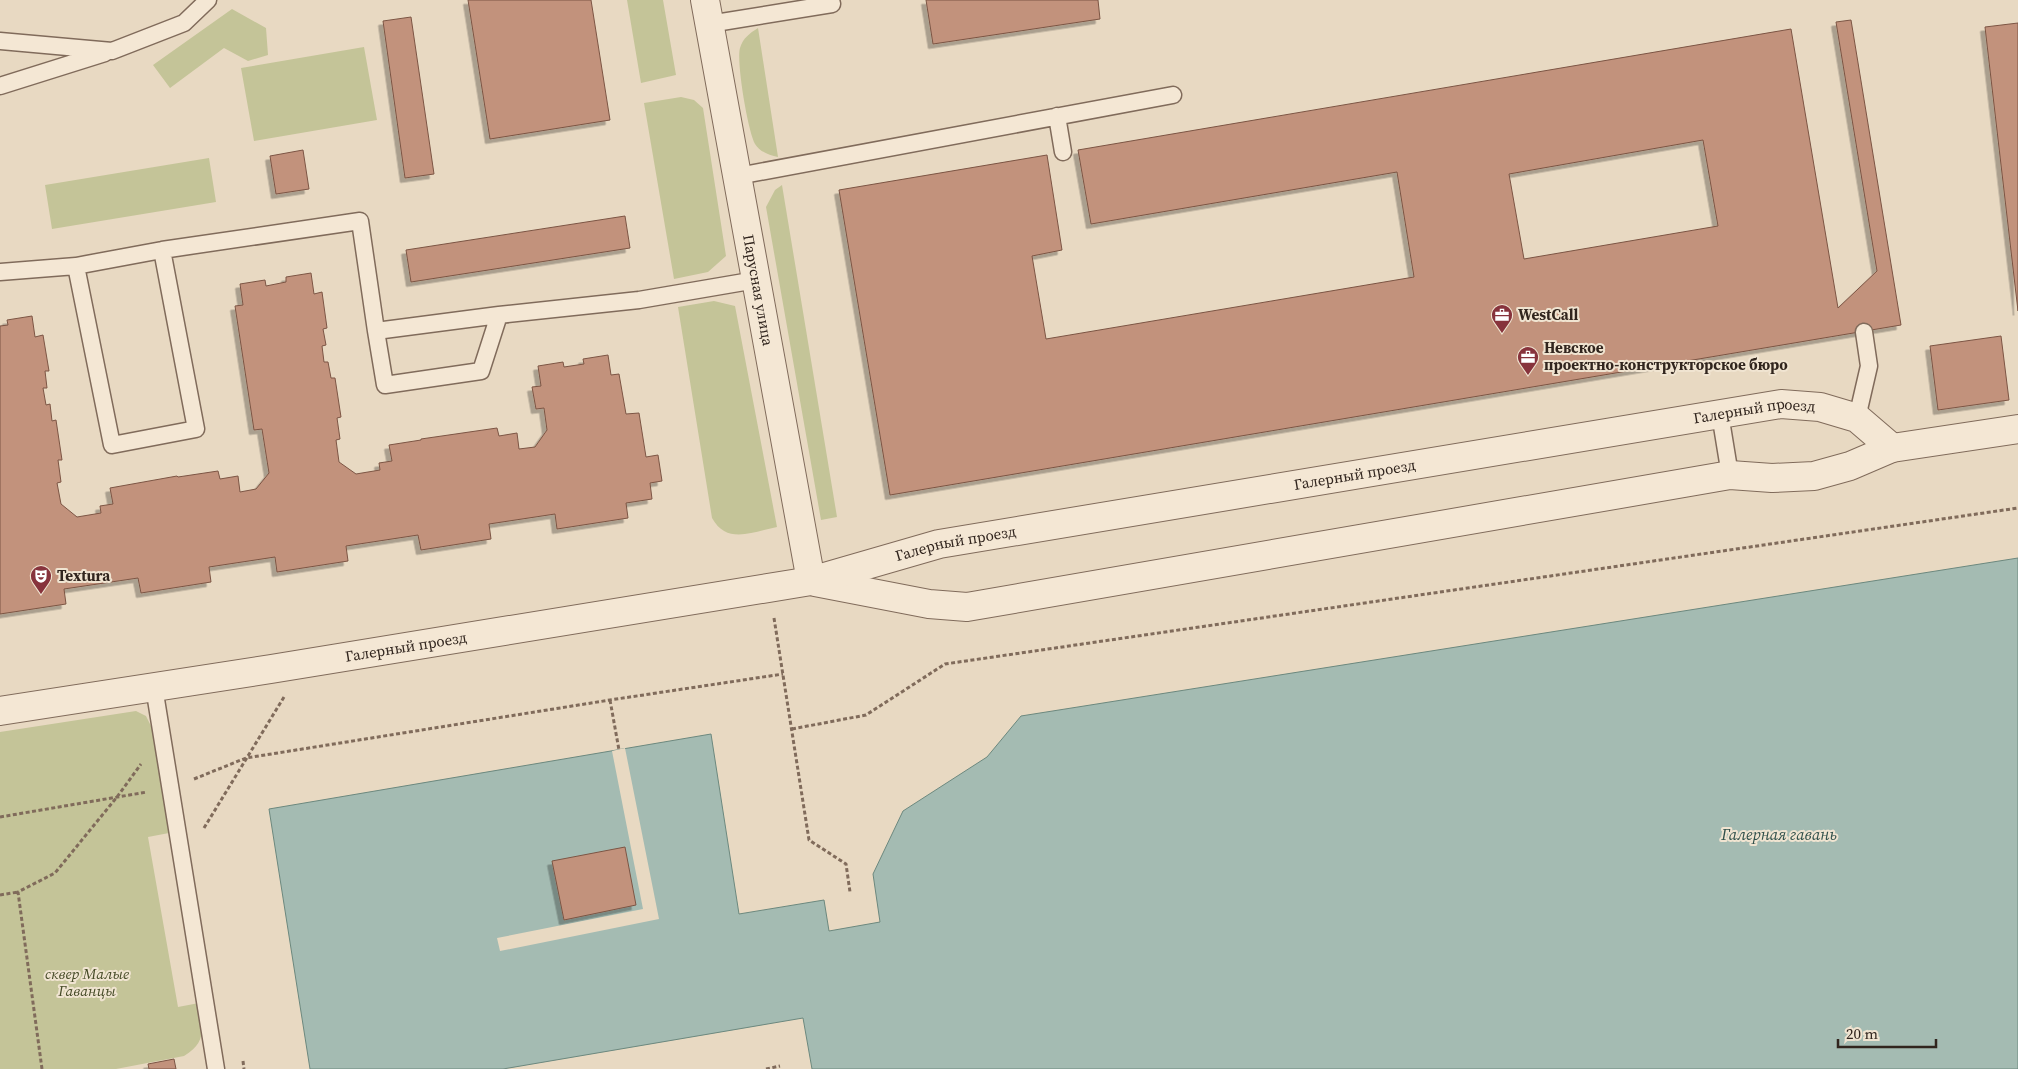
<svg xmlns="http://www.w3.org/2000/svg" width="2018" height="1069" font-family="'Source Serif 4',serif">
<defs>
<filter id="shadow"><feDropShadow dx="-4.5" dy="4.5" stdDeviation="0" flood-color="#0004"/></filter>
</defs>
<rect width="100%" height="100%" fill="#e8d9c2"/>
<path fill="#c4c498" d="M627 0H663L676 75 641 83Z
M232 9 266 28 268 55 248 61 224 48 170 88 153 65Z
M758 28 778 157C769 155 760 152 755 144 748 132 736 61 740 48 743 38 750 33 758 28Z
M364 47 377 120 254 141 241 68Z
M681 97 694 100 703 108 726 256 708 272 674 279 644 103Z
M209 158 216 202 52 229 45 185Z
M782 185 837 517 821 520 766 207 775 190Z
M714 301 735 306 777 527C752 532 727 545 712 518L678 307Z
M136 711 146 716 152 728 169 833 148 837 178 1007 199 1003C202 1027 208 1042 184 1056L116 1069H0V732Z"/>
<path fill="#a4bbb2" stroke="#6c887e" d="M2018 558V1069H812L803 1018 503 1069H310L269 809 711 734 739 914 824 900 829 931 880 922 873 874 903 811 987 757 1021 716Z"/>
<path fill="#e8d9c2" d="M625 748 659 919 500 951 497 938 643 909 612 751Z"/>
<path fill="#c2927c" stroke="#7c5544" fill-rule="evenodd" filter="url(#shadow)" d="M468 0H591L610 120 490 139Z
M926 0H1098L1100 19 933 44Z
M411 17 434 174 405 178 383 21Z
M1851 20 1901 325 890 495 839 190 1047 155 1062 250 1032 256 1046 339 1414 277 1397 172 1091 224 1078 150 1791 29 1838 308 1877 271 1836 22ZM1703 140 1718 226 1524 259 1509 174Z
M2018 23V311L1985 27Z
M303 150 309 189 276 194 270 156Z
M625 216 630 248 411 282 406 250Z
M311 273 314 294 322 292 327 328 323 329 326 345 322 346 324 362H328L331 378H335L341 417 337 418 340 439 336 440 339 462 356 474 380 470 379 463 392 461 389 445 421 440V439L497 428 499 436 517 433 519 449 535 447 547 430 544 408 536 409 532 387 541 386 538 366 563 362 564 367 584 364 583 359 608 355 611 375 619 374 626 414 639 413 646 457 658 455 662 481 650 483 652 499 626 503 628 518 557 529 555 514 489 524 491 539 421 550 418 535 346 546 348 561 277 572 275 557 209 567 211 582 141 593 138 578 64 589 66 604 0 614V326L8 325 7 320 32 316 35 337 43 335 49 371H45L47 388H43L46 405 50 404 52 421 56 420 62 460H58L61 482 57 483 61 504 77 517 101 513 100 506 113 504 110 488 177 476 178 477 218 471 220 479 238 476 240 492 256 489 269 473 262 429 254 430 235 306 243 305 240 284 265 280 266 286 286 282V277Z
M2001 336 2009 400 1938 410 1930 346Z
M625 847 636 905 564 920 552 861Z
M174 1059 176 1069H149L148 1064Z"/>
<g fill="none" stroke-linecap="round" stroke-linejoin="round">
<g stroke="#806b5b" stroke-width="19">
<path id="lane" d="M709 24 832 4 831 0
M0 41 112 51 184 23 208 0
M0 86 105 53
M1057 116 1063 152
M738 176 1173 95
M76 266 162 250
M0 272 76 266 112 445 196 429 162 250 360 221 376 331 499 315 639 300 756 280
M376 331 385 385 481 371 499 315
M1720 414 1730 475
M1857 418 1869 366 1864 332
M154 687 216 1069"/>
</g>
<g stroke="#806b5b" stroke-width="30">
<g id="street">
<path id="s1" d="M705 0 811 581"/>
<path d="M815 582 929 604 967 607 1730 475 1772 478 1814 476 1850 466 1892 448 2018 429"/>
<path id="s2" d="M0 711 271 669 811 581 939 544 1781 404 1820 407 1857 418 1892 448"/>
</g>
</g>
<path stroke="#806b5b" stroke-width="3" stroke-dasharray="4 2.5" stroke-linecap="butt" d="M774 618 809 840 846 864 850 892
M610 700 619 750
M792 729 866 715 945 664 2018 508
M194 779 246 758 610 700 783 674
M0 817 147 792
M204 828 284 697
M0 895 18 892
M243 1061 244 1069
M42 1069 18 892 55 873 117 797 141 764
M766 1069 780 1066"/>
<use href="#lane" stroke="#f4e7d4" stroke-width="16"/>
<use href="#street" stroke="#f4e7d4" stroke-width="28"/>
</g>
<defs>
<g id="office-pin" transform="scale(1.125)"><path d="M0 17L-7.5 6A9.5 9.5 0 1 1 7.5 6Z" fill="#87333c" stroke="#f0e4d1"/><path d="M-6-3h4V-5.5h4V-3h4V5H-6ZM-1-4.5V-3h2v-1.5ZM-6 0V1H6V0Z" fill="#fff"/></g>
<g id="theatre-pin" transform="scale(1.125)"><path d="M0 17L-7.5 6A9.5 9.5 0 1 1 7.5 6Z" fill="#87333c" stroke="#f0e4d1"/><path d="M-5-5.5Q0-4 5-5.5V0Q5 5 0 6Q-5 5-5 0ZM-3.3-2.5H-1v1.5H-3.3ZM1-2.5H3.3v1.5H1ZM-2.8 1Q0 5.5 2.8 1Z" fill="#fff"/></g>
</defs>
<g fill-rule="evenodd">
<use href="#office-pin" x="1502" y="315"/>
<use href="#office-pin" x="1528" y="357"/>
<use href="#theatre-pin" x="41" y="576"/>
</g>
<g text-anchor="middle" stroke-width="4" stroke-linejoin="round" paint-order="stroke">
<g font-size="15" fill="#31251e" stroke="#f0e4d1">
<text dy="5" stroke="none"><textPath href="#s1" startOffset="295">Парусная улица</textPath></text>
<text dy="5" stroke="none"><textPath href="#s2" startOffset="1781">Галерный проезд</textPath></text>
<text dy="5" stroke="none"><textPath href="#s2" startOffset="1376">Галерный проезд</textPath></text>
<text dy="5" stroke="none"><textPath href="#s2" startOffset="971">Галерный проезд</textPath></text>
<text dy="5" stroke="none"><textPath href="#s2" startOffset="411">Галерный проезд</textPath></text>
</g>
<g font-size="15" font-weight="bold" fill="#31251e" stroke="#f0e4d1" text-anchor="start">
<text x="1518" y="320">WestCall</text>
<text x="1544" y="353">Невское<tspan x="1544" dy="17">проектно-конструкторское бюро</tspan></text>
<text x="57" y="581">Textura</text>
</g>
<g font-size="15" font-style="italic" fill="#464b27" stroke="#f0e4d1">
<text x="87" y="979">сквер Малые<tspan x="87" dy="17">Гаванцы</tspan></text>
</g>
<g font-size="16" font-style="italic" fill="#2f4f4a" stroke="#f0e4d1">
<text x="1779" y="840">Галерная гавань</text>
</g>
</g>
<path d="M1838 1039v8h98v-8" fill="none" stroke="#31251e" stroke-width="2.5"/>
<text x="1846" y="1039" font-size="15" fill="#31251e" stroke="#f0e4d1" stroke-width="4" paint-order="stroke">20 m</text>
</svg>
